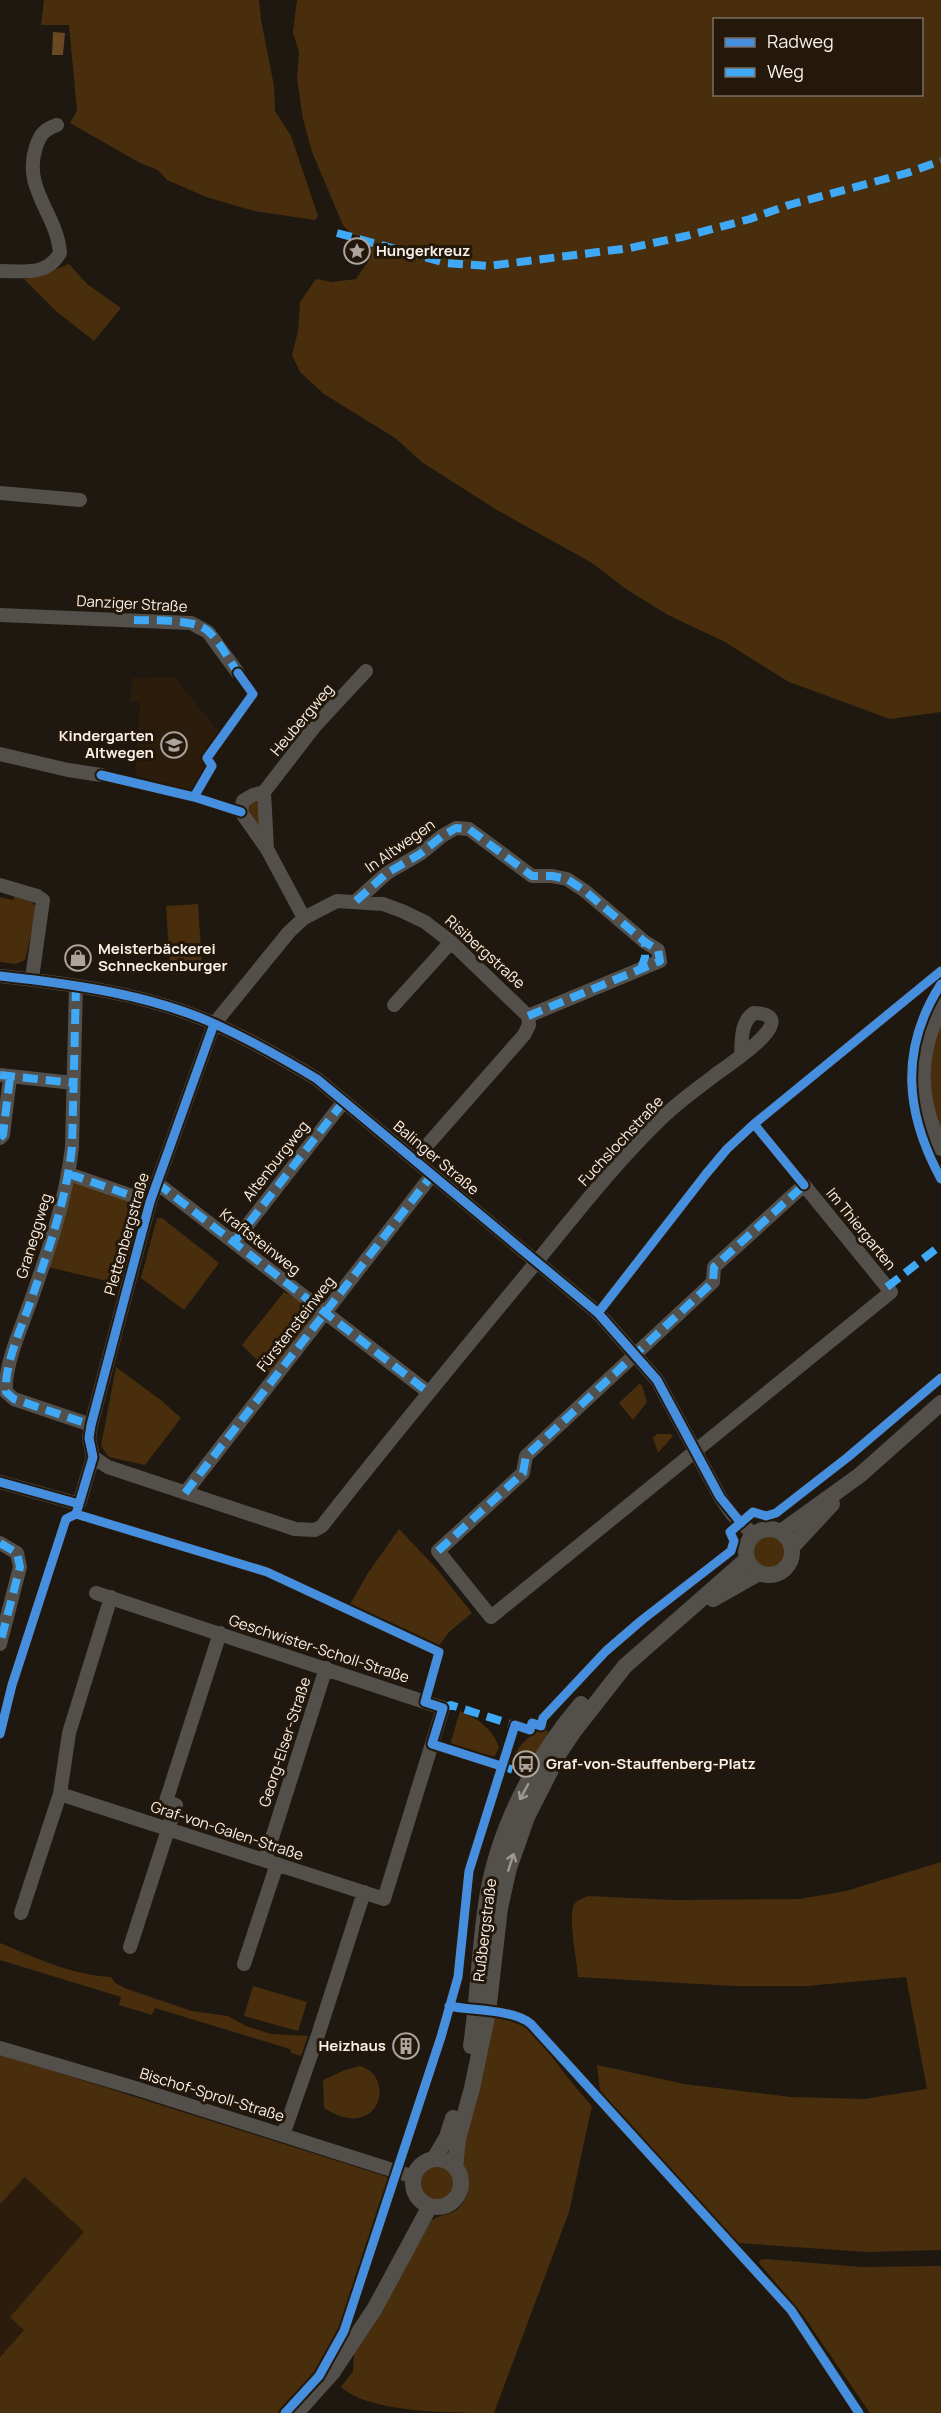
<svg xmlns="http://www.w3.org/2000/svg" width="941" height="2413" font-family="Manrope,sans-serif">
<rect width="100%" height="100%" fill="#1e1811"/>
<path fill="#2b1c0b" d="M174 677 220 733 202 758 208 766 191 791 135 775 140 703 130 701 133 678Z
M25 2177 85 2232 10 2317 24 2330 0 2357V2202Z"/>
<path fill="#492e0d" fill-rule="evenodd" d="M44 0H259L261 20 274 86 275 111 291 136 318 216 315 220 254 211 206 197 167 180 158 170 140 163 70 123 77 111 69 25H41Z
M297 0H941V712L890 719 789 682 725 642 668 615 626 589 592 563 497 510 423 463 395 438 324 394 300 372 292 355 298 331 300 302 316 279 332 282 356 279 371 257 372 239 351 234 343 225 312 152 303 119 297 79 299 52 293 32ZM714 20H922V94H714Z
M69 264 87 284 121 308 94 341 56 311 24 279 36 277Z
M249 802H257L261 812 262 831 247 808Z
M15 895 32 902 37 909 25 960 16 964 0 962V897L13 900Z
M198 904 202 965 170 967 166 906Z
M941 1019V1131L931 1103 930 1057Z
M68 1179 141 1206 119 1284 48 1267Z
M157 1218H162L219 1263 184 1310 141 1278Z
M284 1292 306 1303 318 1312 271 1374 242 1345Z
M116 1367 162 1401 181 1418 145 1465 109 1457 101 1446Z
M639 1384 642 1385 647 1402 633 1420 619 1403Z
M657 1434H671L673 1436 658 1453 653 1438Z
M399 1529 436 1568 472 1613 449 1632 438 1647 435 1648 349 1606 368 1573Z
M752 1552a18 18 0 1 1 36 0a18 18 0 1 1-36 0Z
M460 1711C477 1718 493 1729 499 1747L495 1756C479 1762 457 1749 441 1744L450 1745Z
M541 1729 547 1730 548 1733 531 1761 527 1759 522 1769 515 1762C513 1749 530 1735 541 1729Z
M941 1862V2250L866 2252 738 2243 601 2097 597 2065 684 2084 791 2097 864 2099 927 2089 906 1977 807 1986H734L578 1977C577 1961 569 1922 573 1907 575 1900 582 1899 588 1896L673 1900 799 1899 846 1891Z
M0 1943C36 1958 72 1975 111 1977L115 1983 127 1989 192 2011 228 2016 246 2026 271 2034 308 2036 301 2056 291 2053 290 2049 155 2008 152 2015 119 2005 121 1997 0 1960Z
M253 1986 307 2002 298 2031 244 2016Z
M504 2015C530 2023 540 2041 556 2062 567 2077 579 2092 592 2106L569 2212 494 2413C454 2413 368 2413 341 2387L353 2371 354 2354 431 2221C438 2215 445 2216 453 2212 473 2201 470 2177 461 2160L491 2022 497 2016Z
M0 2054 391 2178 345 2322 325 2358 297 2395 280 2413H0V2357L24 2330 10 2317 84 2232 25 2177 1 2203 0 2202Z
M360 2066C397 2076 380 2144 324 2108L323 2080 345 2070Z
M420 2183a18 18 0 1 1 36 0a18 18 0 1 1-36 0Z
M765 2259 861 2267 941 2266V2413H870L802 2314 759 2263 760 2260Z"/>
<path fill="#6a4821" d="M53 32 65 33 63 55H52Z"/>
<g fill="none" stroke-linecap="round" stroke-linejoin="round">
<path stroke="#53504c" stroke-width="14" d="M0 271C24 271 47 276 60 253 57 213 22 189 36 147 40 134 45 129 57 125
M0 493 80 500
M0 615 191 623 208 632 238 673
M0 754 68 770 101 775
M264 792 267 849
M0 885 37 896 43 900 32 978
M356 901 387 873 420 854 442 836 456 828 469 829 532 876H552L567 879 585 891 645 942 658 950 660 961 528 1016
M304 918 267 849 241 812 243 801 253 795 264 792 315 726 366 671
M0 976C72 984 148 994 215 1024 250 1040 284 1059 317 1079L598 1313 657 1380 720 1497 732 1514 754 1535
M76 986 72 1147C66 1201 48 1252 30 1303 21 1328 4 1366 6 1392L14 1399 91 1425
M394 1005 451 942
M0 1075 73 1083
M0 1138 3 1135 10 1077
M415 1159 524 1035 529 1025 528 1016 451 942 425 922 402 911 383 904 337 901 304 918 289 932 214 1024 150 1202 91 1425 89 1438 93 1457 108 1467 295 1529 315 1530 322 1526C391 1438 462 1352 534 1265 575 1215 615 1163 662 1118 678 1102 697 1089 715 1075 724 1068 807 1015 754 1013 740 1022 742 1041 741 1056
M69 1174 150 1202
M157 1183 428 1392
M804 1185 891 1292 491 1617 438 1551 523 1473 526 1456 713 1282 714 1267Z
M235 1241 344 1101
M0 1482 79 1504 93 1457
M185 1493 432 1175
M0 1543 17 1553 20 1567 0 1644
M60 1794 384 1899 443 1708 96 1593
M265 1860 326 1668
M21 1913 60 1794 69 1733 111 1597
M130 1947 176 1805 166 1801 220 1633
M244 1964 277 1864
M0 2048 135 2088 414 2177
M283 2135 318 2035 364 1892"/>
<path stroke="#53504c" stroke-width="16" d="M941 1006C916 1056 917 1098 941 1148
M746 1552a23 23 0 1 1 46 0a23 23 0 1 1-46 0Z
M781 1532 860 1475 941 1403
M792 1547 832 1504
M713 1599 759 1573
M471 2046C478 1999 479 1952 486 1905 496 1832 534 1759 581 1704
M434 2159 447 2137 453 2118
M413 2183a24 24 0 1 1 48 0a24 24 0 1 1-48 0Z
M455 2167 458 2139 472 2088 488 2012 500 1908 509 1868 527 1817 560 1752 574 1731 625 1666 747 1559
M296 2413 332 2373 375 2308 430 2206"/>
<path stroke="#3fa9f5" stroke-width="8" stroke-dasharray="15 8" stroke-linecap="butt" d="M337 233 446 263 488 266 630 248 686 236 750 219 789 205 907 173 941 161
M134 620C154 621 193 618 208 631 220 642 229 660 238 673
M356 901 387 873 420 854 442 836 456 828 469 829 532 876H552L567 879 585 891 645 942 658 950 660 961 528 1016
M641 969 645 957V942
M76 986 72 1147C66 1201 48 1252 30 1303 21 1328 4 1366 6 1392L14 1399 91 1425
M0 1075 73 1083
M0 1138 3 1135 10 1077
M69 1174 150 1202
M157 1183 428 1392
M235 1241 344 1101
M887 1287 941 1245
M185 1493 432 1175
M0 1543 17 1553 20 1567 0 1644
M438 1551 523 1473 526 1456 713 1282 714 1267 804 1185 800 1181
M443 1708 451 1705 520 1727
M498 1765 526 1774"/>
<g stroke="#24180b" stroke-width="13">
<path id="cycleway" d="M101 775 194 797 241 812
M194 797 212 766 207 758 253 694 238 673
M0 976C72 984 148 994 215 1024 250 1040 284 1059 317 1079L598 1313 657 1380 720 1497 741 1523
M941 984C899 1049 905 1113 941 1179
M754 1124 804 1185
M598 1313 706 1174 727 1149 754 1124 941 971
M0 1482 79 1504
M76 1514 267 1572 439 1652 425 1702 443 1708 432 1744 501 1766
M0 1734 12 1685 66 1519 76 1514 93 1457 89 1438 91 1425 150 1202 214 1024
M449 2006C473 2011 513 2009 531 2024L791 2310 859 2413
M285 2413 319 2376 344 2331 441 2037 458 1977 469 1871 515 1725 530 1730 532 1723 541 1726 543 1718 606 1651 642 1620 731 1551 734 1541 730 1532 753 1512 766 1516 776 1513 848 1457 941 1378"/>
</g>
<use href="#cycleway" stroke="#468fdf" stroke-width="9"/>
</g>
<defs><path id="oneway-shaft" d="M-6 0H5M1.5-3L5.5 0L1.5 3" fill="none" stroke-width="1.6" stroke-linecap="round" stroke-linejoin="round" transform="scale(1.5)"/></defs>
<g stroke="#9e9892">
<use href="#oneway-shaft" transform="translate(524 1792) rotate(118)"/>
<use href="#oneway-shaft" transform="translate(511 1862) rotate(-72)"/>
</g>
<defs>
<g id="sight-ring" transform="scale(1.35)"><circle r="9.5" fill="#24180b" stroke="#aca49d" stroke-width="1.5"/><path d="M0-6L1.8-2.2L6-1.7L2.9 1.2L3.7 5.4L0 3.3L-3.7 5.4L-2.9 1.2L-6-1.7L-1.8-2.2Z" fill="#aca49d"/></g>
<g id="school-ring" transform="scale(1.35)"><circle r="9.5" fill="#24180b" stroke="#aca49d" stroke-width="1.5"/><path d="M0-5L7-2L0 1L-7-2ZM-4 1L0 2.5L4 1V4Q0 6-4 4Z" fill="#aca49d"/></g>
<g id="shop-ring" transform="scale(1.35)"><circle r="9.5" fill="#24180b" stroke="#aca49d" stroke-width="1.5"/><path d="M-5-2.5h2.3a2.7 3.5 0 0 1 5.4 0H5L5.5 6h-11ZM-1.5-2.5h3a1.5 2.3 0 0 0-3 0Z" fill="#aca49d"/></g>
<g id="bus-ring" transform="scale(1.35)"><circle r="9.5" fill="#24180b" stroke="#aca49d" stroke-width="1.5"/><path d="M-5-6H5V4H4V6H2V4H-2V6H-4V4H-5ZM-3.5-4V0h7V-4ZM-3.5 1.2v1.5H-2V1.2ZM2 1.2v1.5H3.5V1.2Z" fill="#aca49d"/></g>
<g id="building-ring" transform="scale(1.35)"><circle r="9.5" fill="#24180b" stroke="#aca49d" stroke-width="1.5"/><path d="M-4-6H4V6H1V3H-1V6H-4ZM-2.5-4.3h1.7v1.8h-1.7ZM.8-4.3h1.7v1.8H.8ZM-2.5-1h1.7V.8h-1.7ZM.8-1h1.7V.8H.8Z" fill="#aca49d"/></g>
</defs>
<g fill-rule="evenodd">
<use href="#sight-ring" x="357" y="251"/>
<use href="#school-ring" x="174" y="745"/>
<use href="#shop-ring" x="78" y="958"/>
<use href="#bus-ring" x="526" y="1764"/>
<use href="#building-ring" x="406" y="2046"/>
</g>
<g text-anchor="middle" stroke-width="6" stroke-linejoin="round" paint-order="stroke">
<g font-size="15" font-weight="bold" fill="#f9f0e8" stroke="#24180b" text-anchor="start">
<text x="376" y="256">Hungerkreuz</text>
<text x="154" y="741" text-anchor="end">Kindergarten<tspan x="154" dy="17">Altwegen</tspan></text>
<text x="98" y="954">Meisterbäckerei<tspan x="98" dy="17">Schneckenburger</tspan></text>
<text x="546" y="1769">Graf-von-Stauffenberg-Platz</text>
<text x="386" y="2051" text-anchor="end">Heizhaus</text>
</g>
<g font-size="15" fill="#f9f0e8" stroke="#24180b">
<text transform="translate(132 604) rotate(3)" y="5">Danziger Straße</text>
<text transform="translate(302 720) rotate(-50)" y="5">Heubergweg</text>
<text transform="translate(400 846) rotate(-35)" y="5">In Altwegen</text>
<text transform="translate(485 952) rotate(42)" y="5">Risibergstraße</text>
<text transform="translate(621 1141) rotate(-47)" y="5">Fuchslochstraße</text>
<text transform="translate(436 1158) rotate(40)" y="5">Balinger Straße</text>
<text transform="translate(276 1161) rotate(-52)" y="5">Altenburgweg</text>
<text transform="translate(861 1229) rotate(51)" y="5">Im Thiergarten</text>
<text transform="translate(127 1234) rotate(-74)" y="5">Plettenbergstraße</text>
<text transform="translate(34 1236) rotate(-73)" y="5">Graneggweg</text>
<text transform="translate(260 1242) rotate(38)" y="5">Kraftsteinweg</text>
<text transform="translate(296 1324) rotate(-52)" y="5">Fürstensteinweg</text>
<text transform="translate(319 1649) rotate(18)" y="5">Geschwister-Scholl-Straße</text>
<text transform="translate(285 1742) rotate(-72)" y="5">Georg-Elser-Straße</text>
<text transform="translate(227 1831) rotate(18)" y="5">Graf-von-Galen-Straße</text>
<text transform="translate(485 1930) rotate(-83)" y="5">Rußbergstraße</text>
<text transform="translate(212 2095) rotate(17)" y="5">Bischof-Sproll-Straße</text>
</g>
</g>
<rect x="713" y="18" width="210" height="78" fill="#24180b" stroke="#796e63" stroke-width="1.5"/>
<rect x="725" y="38" width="30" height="9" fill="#468fdf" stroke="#796e63" stroke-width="1.5"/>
<text x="767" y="48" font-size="18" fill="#f9f0e8">Radweg</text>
<rect x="725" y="68" width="30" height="9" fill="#3fa9f5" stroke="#796e63" stroke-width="1.5"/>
<text x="767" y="78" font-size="18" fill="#f9f0e8">Weg</text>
</svg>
